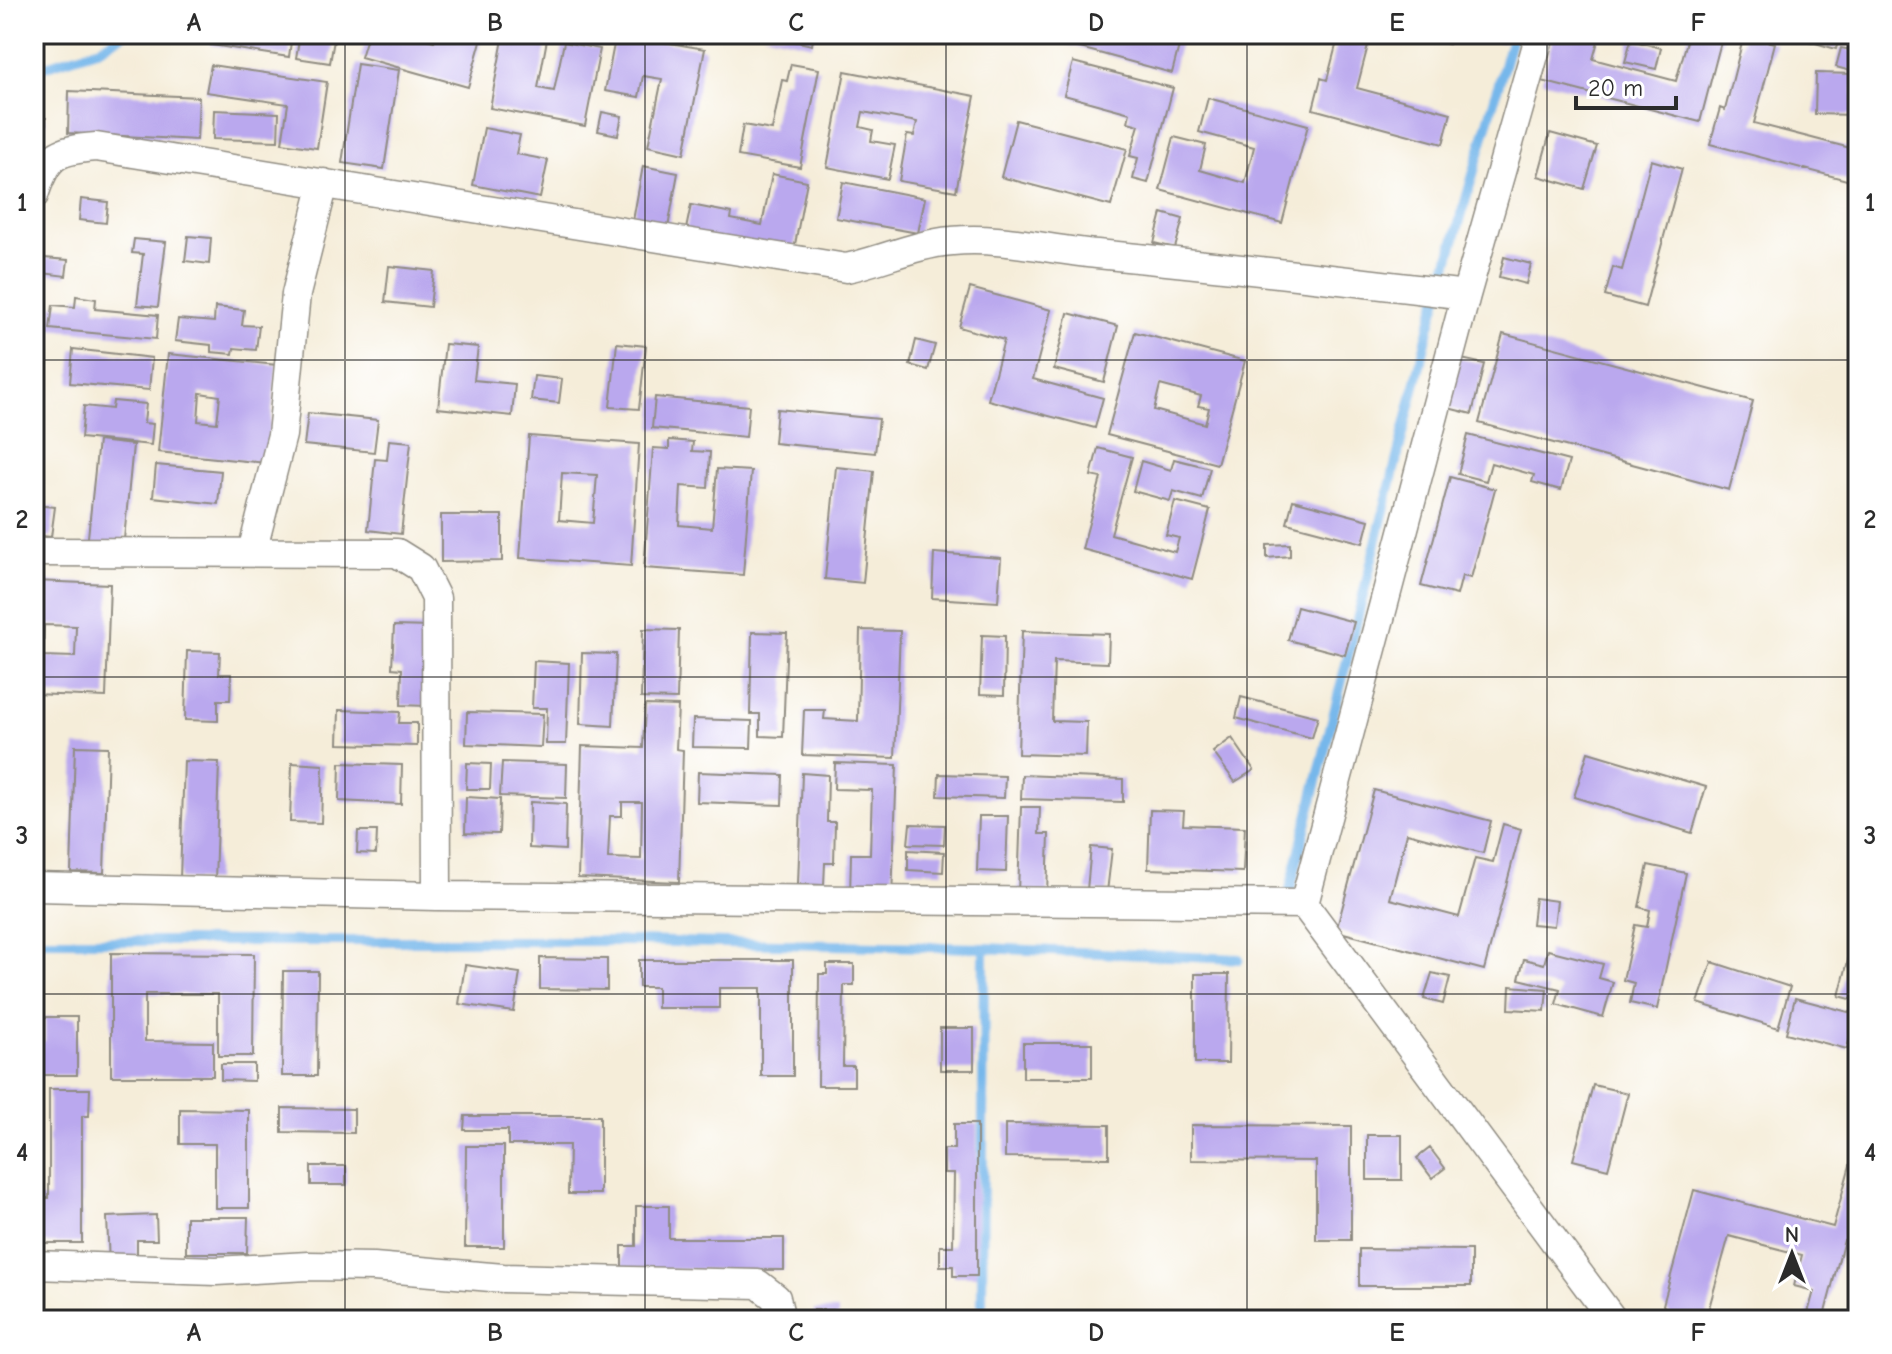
<svg xmlns="http://www.w3.org/2000/svg" width="1892" height="1354" font-family="'Comic Neue',sans-serif">
<rect width="100%" height="100%" fill="#fff"/>
<filter id="ink" filterUnits="userSpaceOnUse"><feTurbulence type="fractalNoise" baseFrequency=".0125" numOctaves="2"/><feDisplacementMap in="SourceGraphic" scale="16" xChannelSelector="R" yChannelSelector="G"/><feConvolveMatrix kernelMatrix="1 2 1 2 8 2 1 2 1" color-interpolation-filters="sRGB"/></filter>
<filter id="wash" filterUnits="userSpaceOnUse"><feTurbulence type="fractalNoise" baseFrequency=".006" numOctaves="4" result="noise"/><feDisplacementMap in="SourceGraphic" scale="32" xChannelSelector="R" yChannelSelector="G"/><feGaussianBlur stdDeviation="1.8" result="paint"/><feColorMatrix in="noise" values="0 0 0 0 0 0 0 0 0 0 0 0 0 0 0 0 0 1.4 0 .05"/><feComposite in="paint" operator="in"/></filter>
<g filter="url(#wash)">
<rect width="100%" height="100%" fill="#f5edd9"/>
<g fill="none" stroke-linecap="round" stroke-linejoin="round">
<path stroke="#76b7eb" stroke-width="10" d="M34 70 96 50 124 34
M1287 902 1429 329 1513 34
M34 941H626L984 948 1239 959
M982 1304 984 948"/>
</g>
<g id="blocks">
<path fill="#baa8ee" fill-rule="evenodd" d="M213 34H292L289 57 211 45Z
M300 34H335L330 63 296 58Z
M368 34H409L434 41 436 34H483L468 87 361 57Z
M504 34H548L538 88 554 91 564 42 600 49 585 126 490 108Z
M616 34 705 49 684 154 648 146 662 79 643 76 639 97 605 91Z
M763 34H814L812 45Z
M1052 34H1137L1147 36V34H1182L1172 73 1051 40Z
M1339 34H1371L1357 88 1451 113 1443 144 1313 109 1321 78 1327 80Z
M1414 34H1451L1448 44Z
M1474 34H1504L1502 43Z
M1554 34H1600L1593 59 1676 81 1689 34H1723L1700 122 1542 81Z
M1784 34H1840L1836 49Z
M1856 34H1858V73L1836 67 1841 48 1851 50Z
M1744 35 1775 43 1754 123 1858 150V183L1710 144 1720 108 1725 110Z
M1631 40 1661 48 1656 69 1625 62Z
M1073 62 1173 88 1148 183 1133 179 1138 158 1130 156 1139 125 1128 122 1130 113 1064 95Z
M357 64 399 70 384 169 342 163Z
M791 64 819 69 800 167 738 156 743 125 772 130 782 80 787 81Z
M211 65 327 82 317 148 282 143 288 104 206 92Z
M845 71 975 96 956 191 899 181 907 135 914 136 917 122 863 112 860 127 873 130 871 141 895 145 888 179 827 167Z
M1816 73 1854 74V115L1815 114Z
M69 91 199 97 197 140 68 133Z
M1208 98 1308 125 1282 223 1160 190 1174 137 1206 145 1200 170 1245 183 1254 147 1199 132Z
M214 110 279 113 278 141 213 139Z
M602 112 622 116 618 135 598 131Z
M34 117 46 118 45 136H34Z
M1016 120 1127 149 1111 206 1001 177Z
M484 128 520 135 516 154 548 160 540 198 473 185Z
M1550 133 1597 146 1584 189 1538 176Z
M1651 160 1682 169 1645 307 1605 296 1613 267 1622 270Z
M643 166 678 173 667 233 632 226Z
M772 174 807 181 793 255 685 234 691 205 732 213 731 219 762 225Z
M843 182 925 198 918 233 836 218Z
M81 199 108 202 106 223 79 220Z
M1162 213 1183 219 1175 248 1154 243Z
M188 236 211 238 209 264 185 261Z
M134 239 166 242 158 307 137 305 143 254 132 253Z
M1504 257 1531 264 1526 284 1499 277Z
M44 258 68 260 66 276 42 273Z
M389 266 434 271 430 307 385 302Z
M970 288 1051 310 1033 379 1103 398 1095 428 988 400 1004 340 959 327Z
M76 296 96 299 95 309 158 315 156 339 50 329 53 305 75 307Z
M215 307 244 310 242 325 259 326 256 350 234 348 233 354 211 352V345L175 341 178 319 214 322Z
M1068 313 1118 326 1104 382 1054 369Z
M1135 332 1245 361 1217 464 1107 435ZM1160 385 1201 396 1198 406 1209 408 1205 424 1154 410Z
M1503 334 1753 401 1729 490 1479 423Z
M916 340 935 345 928 370 910 365Z
M617 343 646 346 639 409 610 407Z
M445 344 478 347 474 380 515 384 512 416 438 408Z
M73 349 152 358 149 390 70 383Z
M168 354 277 365 266 463 158 452ZM200 393 220 396 217 423 198 421Z
M1457 358 1484 364 1472 414 1444 407Z
M534 376 562 379 559 403 531 400Z
M655 397 749 406 746 437 652 428Z
M113 401 146 404 144 423 153 424 151 445 81 438 84 406 112 409Z
M777 409 879 419 875 453 774 443Z
M308 413 378 420 374 452 304 445Z
M1468 435 1569 461 1561 490 1532 482 1534 475 1491 463 1486 481 1458 474Z
M529 436 639 444 631 566 520 558ZM562 473 597 475 593 523 559 520Z
M389 440 411 442 401 534 368 530 375 459 387 460Z
M669 440 693 442 692 451 710 452 708 488 681 486 679 525 712 528 717 469 751 471 743 575 644 568 653 448 669 449Z
M98 441 133 445 123 550 87 547Z
M1098 448 1132 457 1111 534 1175 552 1179 538 1166 535 1175 501 1210 510 1192 579 1082 549 1101 478 1091 476Z
M1174 459 1210 468 1202 499 1173 491 1170 501 1133 491 1141 461 1171 470Z
M156 465 221 471 218 504 153 497Z
M836 467 874 471 863 583 825 579Z
M1450 477 1495 489 1471 578 1462 576 1457 595 1421 586Z
M1293 500 1369 520 1363 543 1287 523Z
M34 505 55 507 51 537 34 535Z
M441 515H502V561L441 562Z
M1290 544V556L1267 558V545Z
M934 553 1001 558 998 602 932 598Z
M1857 574H1858V595L1851 593Z
M34 581 110 584 106 697 34 694ZM44 625 76 626 75 657 43 656Z
M1297 607 1354 622 1345 655 1288 640Z
M394 626 430 627 427 706 401 705 402 669 392 668Z
M643 629 679 630 677 699 641 698Z
M860 630 900 631 895 758 802 755 804 710H825L824 719 858 721Z
M1022 631 1109 634 1108 663 1054 661 1052 721 1087 722 1086 756 1018 754Z
M752 632 787 633 783 737 760 736V714H750Z
M982 635 1005 636 1004 695 980 694Z
M187 651 220 652 219 674H231L230 700H218V721L185 720Z
M582 653 616 654 613 726 580 724Z
M534 661 569 663 566 744H546L547 708H532Z
M1241 697 1318 717 1312 738 1236 718Z
M645 705 678 706 676 749 683 750 679 882 578 878 582 746 643 748ZM622 802H642L641 859 608 858 610 816H622Z
M339 710 400 712 399 723H417V746L338 744Z
M467 712 543 714 541 747 466 744Z
M693 719 752 721 751 748 692 747Z
M1232 738 1254 770 1235 782 1213 752Z
M75 746 108 747 104 873 71 872Z
M1588 752 1706 787 1692 833 1574 797Z
M184 761 219 762 215 881 180 879Z
M502 762 567 764 566 798 500 796Z
M292 763 323 765 321 823 290 822Z
M340 763 402 765 401 804 339 801Z
M467 763 491 764 490 789H466Z
M835 763 897 765 892 898 850 896 851 854H870L872 790 834 789Z
M698 772 783 775 782 805 697 802Z
M802 773 828 775 827 822H835L834 863H825L824 885 798 884Z
M939 774 1005 776 1004 798 938 796Z
M1022 775 1123 779V802L1021 799Z
M1374 790 1491 821 1483 853 1407 833 1390 899 1459 917 1475 858 1493 862 1503 824 1521 829 1484 970 1336 931Z
M466 797 500 799 499 834 465 833Z
M530 802 566 804 565 850 529 848Z
M1021 807H1040L1039 834H1049L1047 894 1018 893Z
M1150 810 1184 811 1183 825 1245 827 1243 872 1148 869Z
M979 816H1008L1006 872 977 871Z
M910 824 945 825 944 845 908 844Z
M358 831H377L376 854 357 853Z
M1091 847 1112 849 1107 892 1087 890Z
M908 850 944 852 943 872 908 870Z
M1648 865 1686 873 1657 1009 1630 1003 1634 983 1623 980 1635 925 1647 927 1650 910 1639 907Z
M1535 898 1557 901 1554 926 1532 924Z
M1548 950 1603 964 1599 978 1613 982 1603 1017 1556 1004 1560 989 1519 979 1524 959 1544 964Z
M111 953 254 954 253 1056H218V994H145V1041L213 1042V1076H111Z
M1849 957 1858 960V1001L1839 996Z
M540 958 607 959V990L540 989Z
M639 960H793V1076H761V988H719V1008H657V987H639Z
M1712 962 1790 987 1778 1028 1698 1003Z
M827 964H854V985H844L843 1066H854V1086H818L819 974H827Z
M465 965 520 973 514 1012 459 1004Z
M283 971H318L317 1076H282Z
M1432 973 1450 977 1443 1004 1424 999Z
M1195 974H1229L1228 1063H1195Z
M1510 986 1547 989 1545 1011 1509 1009Z
M1795 998 1856 1014 1847 1049 1786 1033Z
M45 1017H77V1075H34V1041H45Z
M940 1028H974V1070H940Z
M1023 1043H1092V1078H1023Z
M221 1064H254V1081L221 1080Z
M1593 1085 1628 1093 1608 1169 1573 1160Z
M49 1089H90L89 1116H82V1243H34V1198H49Z
M282 1108 354 1109V1133L282 1132Z
M180 1109 249 1110V1208H215V1144H180Z
M465 1116H600V1194H568L569 1145H508V1130H464Z
M954 1124H977V1276H953V1266H940V1246H953L954 1173H944V1149H954Z
M1005 1124 1109 1125V1158L1005 1157Z
M1191 1125 1351 1126V1240H1316V1161L1191 1160Z
M1367 1135H1402V1180H1367Z
M1858 1136V1244L1844 1240 1823 1320H1806L1814 1291 1794 1286 1802 1255 1729 1236 1707 1315 1721 1320H1674L1663 1305 1694 1190 1833 1227Z
M466 1146H504V1247H465Z
M1430 1148 1445 1168 1432 1178 1417 1158Z
M311 1166H346V1185H311Z
M636 1206H669V1238H784V1270L622 1269V1246H636Z
M156 1215 157 1240H137V1264L109 1265 107 1217Z
M186 1217H248L247 1253H186Z
M1359 1249 1471 1250V1286H1359Z
M814 1310H838V1320H814Z
M179 1314H247V1320H179Z"/>
</g>
</g>
<g filter="url(#ink)">
<use href="#blocks" fill-opacity="0" stroke="#908c82" stroke-width="2"/>
<g fill="none" stroke-linecap="round" stroke-linejoin="round">
<g stroke="#908c82" stroke-width="31">
<path id="street" d="M34 195C47 156 55 150 96 147L846 268C881 261 915 244 952 241 1000 236 1049 250 1097 254 1220 266 1343 280 1466 295
M34 552 397 553 421 568 436 598 437 896
M252 552 282 435 296 294 324 183
M34 887 437 896 1304 904
M1304 904 1466 295 1540 34
M1304 904 1613 1320
M34 1265 216 1271 308 1266 374 1267 503 1278 758 1284 776 1298 781 1320"/>
</g>
<use href="#street" stroke="#fff" stroke-width="28"/>
</g>
</g>
<path fill="none" stroke="#2b2b2b" stroke-width="2" stroke-opacity="0.55" d="M345 34V1320M645 34V1320M946 34V1320M1247 34V1320M1547 34V1320M34 360H1858M34 677H1858M34 994H1858"/>
<rect width="1892" height="1354" fill="none" stroke="#fff" stroke-width="88"/>
<g transform="translate(1792 1254)" stroke="#ffffff" stroke-width="6" paint-order="stroke">
<path d="M0-6L14 30L0 20L-14 30Z" fill="#2b2b2b"/>
<text y="-12" font-size="22" font-weight="bold" text-anchor="middle" fill="#2b2b2b">N</text>
</g>
<path d="M1576 96v12h100v-12" fill="none" stroke="#2b2b2b" stroke-width="4"/>
<text x="1588" y="96" font-size="24" fill="#2b2b2b" stroke="#ffffff" stroke-width="6" paint-order="stroke">20 m</text>
<rect x="44" y="44" width="1804" height="1266" fill="none" stroke="#2b2b2b" stroke-width="3"/>
<g font-size="26" text-anchor="middle" font-weight="bold" fill="#2b2b2b">
<text x="194" y="31">A</text>
<text x="495" y="31">B</text>
<text x="796" y="31">C</text>
<text x="1096" y="31">D</text>
<text x="1397" y="31">E</text>
<text x="1698" y="31">F</text>
<text x="22" y="211">1</text>
<text x="1870" y="211">1</text>
<text x="22" y="528">2</text>
<text x="1870" y="528">2</text>
<text x="22" y="844">3</text>
<text x="1870" y="844">3</text>
<text x="22" y="1161">4</text>
<text x="1870" y="1161">4</text>
<text x="194" y="1341">A</text>
<text x="495" y="1341">B</text>
<text x="796" y="1341">C</text>
<text x="1096" y="1341">D</text>
<text x="1397" y="1341">E</text>
<text x="1698" y="1341">F</text>
</g>
</svg>
